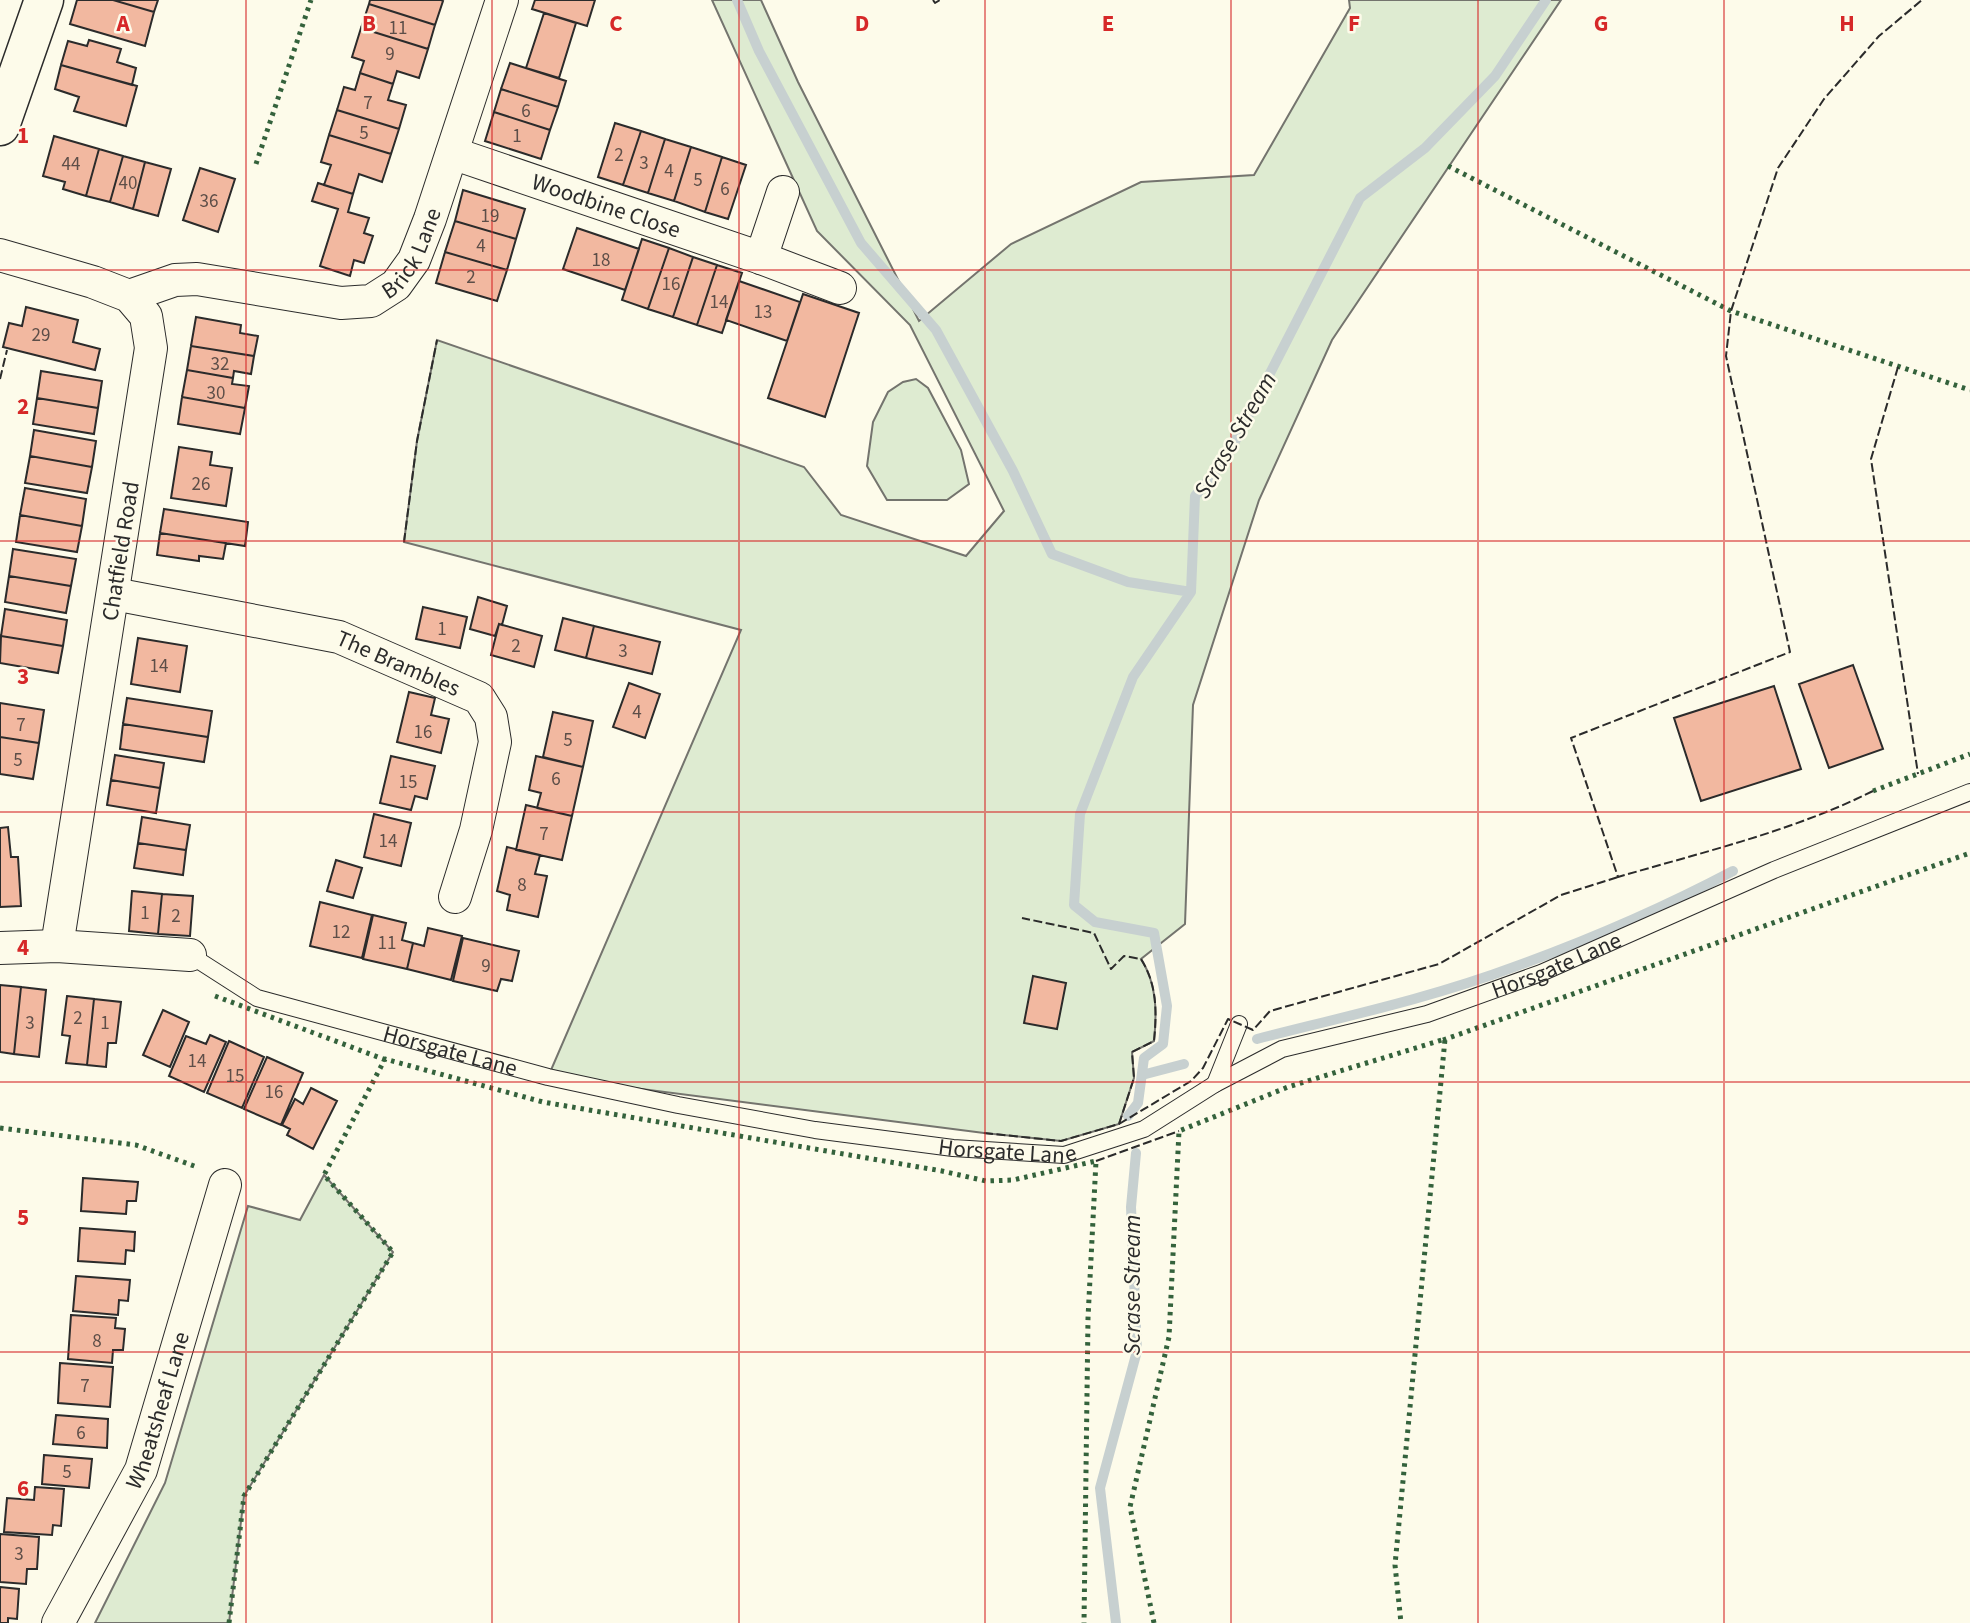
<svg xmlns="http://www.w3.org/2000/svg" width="1970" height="1623" font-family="'Source Sans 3',sans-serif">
<rect width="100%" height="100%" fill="#fdfbea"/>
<path fill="#deebd1" stroke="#74746e" stroke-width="2" d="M712 0H761L798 82 919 321 1011 244 1141 182 1254 175 1350 8 1349 0H1561L1332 340 1259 500 1193 705 1185 924 1141 959C1157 984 1157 1012 1154 1041L1132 1052 1134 1078 1119 1124 1061 1141 984 1133 548 1077 741 630 404 542 417 441 437 340 804 467 841 515 966 556 1004 511 910 325 817 231Z
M916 379 928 388 961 450 969 484 947 500H887L867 466 873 422 888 392 903 382Z
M324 1175 393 1252 244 1496 229 1623H95L165 1483 248 1206 300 1220Z"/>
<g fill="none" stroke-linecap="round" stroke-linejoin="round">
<path stroke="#c7d0d0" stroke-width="10" d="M737 0 759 51 861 243 936 330 1013 471 1052 554 1128 582 1191 592
M1257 1039C1343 1017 1431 998 1514 967 1589 940 1663 908 1733 871
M1142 1075 1184 1064
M1128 1116 1138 1103 1144 1058 1163 1044 1167 1006 1154 933 1095 922 1074 905 1080 814 1133 677 1191 592 1195 496 1226 459 1360 198 1425 148 1495 76 1546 0
M1116 1623 1100 1488 1137 1351 1131 1207 1136 1153"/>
</g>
<path fill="#f2b8a0" stroke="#2b2b2b" stroke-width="2" d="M77 0H113L154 12 145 46 70 24Z
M113 0H158L154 12Z
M370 0H441L443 1 435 25 369 4Z
M535 0H595L587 26 532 9Z
M369 4 435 25 428 49 361 28Z
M544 13 576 23 559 78 526 68Z
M361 28 428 49 419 78 397 71 393 84 360 73 364 61 352 57Z
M89 40 121 49 117 62 136 68 132 85 61 65 68 41 87 46Z
M510 63 566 81 558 107 501 89Z
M61 65 137 86 126 126 74 111 79 97 55 89Z
M360 73 393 84 388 100 406 105 399 129 337 110 344 87 355 90Z
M501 89 558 107 550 130 494 112Z
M337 110 399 129 391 154 329 135Z
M494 112 550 130 541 159 485 141Z
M615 123 641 131 623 185 598 177Z
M641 131 665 139 648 193 623 185Z
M329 135 391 154 382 182 359 174 353 194 324 185 331 165 321 162Z
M54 136 99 149 86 196 63 189 65 182 43 176Z
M665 139 691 147 674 201 648 193Z
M691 147 722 157 705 212 674 201Z
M99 149 123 156 110 202 86 196Z
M123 156 145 162 133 209 110 202Z
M722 157 746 165 728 219 705 212Z
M145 162 171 169 158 216 133 209Z
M200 168 235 179 218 232 183 220Z
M318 183 353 194 348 212 369 218 364 233 373 236 364 263 354 260 350 276 320 266 338 209 312 201Z
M463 190 525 209 516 239 455 221Z
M455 221 516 239 507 270 445 252Z
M577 228 639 249 625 290 563 269Z
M642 239 669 248 648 309 622 300Z
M669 248 693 257 673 317 648 309Z
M445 252 507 270 497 301 436 283Z
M693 257 717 265 697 325 673 317Z
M717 265 742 273 722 333 697 325Z
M739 281 800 302 787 341 726 320Z
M803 294 859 313 825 417 768 398Z
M26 307 78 320 73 342 100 349 95 370 3 347 9 323 22 326Z
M196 317 241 325 240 333 258 336 254 356 191 346Z
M191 346 254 356 251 374 234 371 233 378 187 370Z
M187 370 233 378 232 384 249 386 245 408 182 397Z
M41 371 102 381 98 408 37 398Z
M182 397 245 408 240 434 178 424Z
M37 398 98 408 94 434 33 424Z
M34 430 96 441 92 467 30 456Z
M179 447 212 452 210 465 232 468 226 506 171 498Z
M30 456 92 467 87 493 25 483Z
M25 488 86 499 82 526 20 515Z
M164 509 248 522 245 546 160 533Z
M20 515 82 526 77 552 16 542Z
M160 533 226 543 223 559 199 556V561L157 555Z
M13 549 76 559 71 586 9 576Z
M9 576 71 586 66 613 5 602Z
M478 597 507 606 502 625 499 624 495 636 470 629Z
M423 607 467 617 460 648 416 639Z
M5 609 67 620 63 646 1 636Z
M563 618 594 626 586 658 555 650Z
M499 624 542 636 534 667 491 655Z
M594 626 660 642 652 674 586 658Z
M1 636 63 646 58 673 0 663Z
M138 638 187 646 180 692 131 684Z
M1853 665 1883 749 1829 768 1799 684Z
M629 683 660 694 645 738 613 727Z
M1774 686 1801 769 1701 801 1674 718Z
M409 692 435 698 431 715 449 719 441 753 397 742Z
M127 698 212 711 208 737 123 724Z
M0 703 44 710 39 743 0 737Z
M553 712 593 721 583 767 543 757Z
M123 724 208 737 204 762 120 749Z
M0 737 39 743 33 779 0 774Z
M115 755 164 763 160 788 111 780Z
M391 756 435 766 427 799 415 796 411 810 380 803Z
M536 756 583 767 572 816 537 808 541 793 529 790Z
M111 780 160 788 156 813 107 805Z
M526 805 572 816 562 860 516 850Z
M374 814 411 823 401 866 364 857Z
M142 817 190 825 186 850 138 843Z
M8 827 11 857H18L21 906 0 907V828Z
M138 843 186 850 183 875 134 868Z
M507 847 540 855 535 874 547 876 538 917 507 910 510 895 497 891Z
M336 860 362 868 353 898 327 891Z
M132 891 162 894 158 934 129 931Z
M162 894 193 896 190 936 158 934Z
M320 902 372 915 362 958 310 946Z
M373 915 406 923 402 940 413 943 407 969 363 959Z
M428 928 462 936 451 980 407 969 413 943 424 946Z
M463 938 519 951 512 981 501 979 497 991 453 981Z
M1033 976 1066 983 1057 1029 1024 1023Z
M0 985 21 987 14 1054 0 1052Z
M21 987 46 990 39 1057 14 1054Z
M67 996 94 999 87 1065 66 1063 70 1036 62 1035Z
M94 999 121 1002 116 1043H108L106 1067 87 1065Z
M163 1010 189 1022 170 1067 143 1055Z
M210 1035 226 1042 204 1092 169 1076 186 1036 206 1044Z
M229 1041 264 1057 242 1108 207 1093Z
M267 1057 303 1073 281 1125 244 1109Z
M311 1088 337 1101 313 1149 287 1135 290 1129 282 1125 295 1099 303 1104Z
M83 1178 138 1182 136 1201H127L126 1214 81 1211Z
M80 1228 135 1232 134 1251 126 1250 125 1264 78 1261Z
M76 1276 130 1280 128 1301 119 1300 118 1315 73 1311Z
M71 1315 116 1318 115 1328 125 1329 123 1350H113L112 1363 68 1359Z
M60 1363 113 1367 110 1407 58 1403Z
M56 1415 108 1419 107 1448 53 1444Z
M44 1455 92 1459 89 1488 42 1484Z
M35 1487 64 1489 61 1526 53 1525 52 1535 4 1532 7 1498 34 1500Z
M0 1534 39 1537 37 1569H27L26 1584 0 1582Z
M0 1587 19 1589 17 1619 8 1618V1623H0Z"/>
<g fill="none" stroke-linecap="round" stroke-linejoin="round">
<g stroke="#2b2b2b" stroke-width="18">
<g id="service">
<path id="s1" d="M190 955 257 998 548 1077 678 1105 815 1130 953 1148 1064 1155 1144 1129 1215 1084 1282 1049 1427 1014 1541 973 1774 870 1970 792"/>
<path d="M1215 1084 1239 1024"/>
</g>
</g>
<g stroke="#2b2b2b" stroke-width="34">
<g id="minor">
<path id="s2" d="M452 153 761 258 840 288"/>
<path d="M0 255 93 282 129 296 146 316 151 348 57 946"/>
<path d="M761 258 783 192"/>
<path id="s3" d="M129 296 175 280 197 279 341 303 371 301 396 285 414 260 430 219 502 0"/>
<path id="s4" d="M114 594 339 637 479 698 491 717 495 742 476 830 455 897"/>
<path d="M0 948 57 946 190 955"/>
<path id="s5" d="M58 1623 141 1470 225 1185"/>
</g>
</g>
<g stroke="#2b2b2b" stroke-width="41">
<path id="secondary" d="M0 126 44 0"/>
</g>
<use href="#service" stroke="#fdfbea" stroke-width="16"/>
<use href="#minor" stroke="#fdfbea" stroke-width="32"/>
<use href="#secondary" stroke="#fdfbea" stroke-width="38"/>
<path stroke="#34623c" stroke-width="5" stroke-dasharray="3.5 5" stroke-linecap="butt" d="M256 164 311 0
M1448 166 1731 311 1970 390
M1873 791 1970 754
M215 996 386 1060
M1443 1040 1970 853
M0 1128 136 1145 197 1167
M229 1623 244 1496 393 1252 324 1175 385 1059 543 1102 942 1171 986 1181 1013 1180 1096 1161 1088 1318 1084 1623
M1154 1623 1130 1507 1169 1337 1179 1131 1288 1087 1445 1039 1395 1565 1401 1623"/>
<path stroke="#2b2b2b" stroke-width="2" stroke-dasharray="9 3.5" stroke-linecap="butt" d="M933 0 935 3 940 0
M1898 367 1871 459 1918 774
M0 379 7 350
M404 542 417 441 437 340
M1873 791C1793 831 1703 852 1618 877L1571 738 1790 652 1726 356 1731 311 1778 168 1824 99 1879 36 1922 0
M1119 1124 1191 1081 1203 1068 1228 1019 1253 1030 1270 1011 1439 964 1561 895 1618 877
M984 1133 1061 1141 1119 1124 1134 1078 1132 1052 1154 1041C1157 1012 1157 984 1141 959L1124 956 1111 969 1094 933 1022 918
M1096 1161 1179 1131"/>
</g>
<path fill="none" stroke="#d62828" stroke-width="2" stroke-opacity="0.55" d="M246 0V1623M492 0V1623M739 0V1623M985 0V1623M1231 0V1623M1478 0V1623M1724 0V1623M0 270H1970M0 541H1970M0 812H1970M0 1082H1970M0 1352H1970"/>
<g text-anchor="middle" stroke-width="5" stroke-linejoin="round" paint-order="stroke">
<g font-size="19" fill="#5d4e48">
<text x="398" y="34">11</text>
<text x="390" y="60">9</text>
<text x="368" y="109">7</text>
<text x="526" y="117">6</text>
<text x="364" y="139">5</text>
<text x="517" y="142">1</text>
<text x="619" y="161">2</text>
<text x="644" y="169">3</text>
<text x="71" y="170">44</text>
<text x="669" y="177">4</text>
<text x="698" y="186">5</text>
<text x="128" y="189">40</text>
<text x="725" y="195">6</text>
<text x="209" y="207">36</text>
<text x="490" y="222">19</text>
<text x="481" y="252">4</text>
<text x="601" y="266">18</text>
<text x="471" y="283">2</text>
<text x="671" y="290">16</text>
<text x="719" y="308">14</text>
<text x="763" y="318">13</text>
<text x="41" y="341">29</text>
<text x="220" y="370">32</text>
<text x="216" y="399">30</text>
<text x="201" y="490">26</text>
<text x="442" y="635">1</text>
<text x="516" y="652">2</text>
<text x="623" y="657">3</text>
<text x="159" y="672">14</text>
<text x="637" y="718">4</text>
<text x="21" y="731">7</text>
<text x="423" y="738">16</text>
<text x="568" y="746">5</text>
<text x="18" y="766">5</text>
<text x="556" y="785">6</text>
<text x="408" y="788">15</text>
<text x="544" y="840">7</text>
<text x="388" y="847">14</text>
<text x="522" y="891">8</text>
<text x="145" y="919">1</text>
<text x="176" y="922">2</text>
<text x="341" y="938">12</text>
<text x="387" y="949">11</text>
<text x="486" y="972">9</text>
<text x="78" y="1024">2</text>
<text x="30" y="1029">3</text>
<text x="105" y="1029">1</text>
<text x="197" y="1067">14</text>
<text x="235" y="1082">15</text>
<text x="274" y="1098">16</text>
<text x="97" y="1347">8</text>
<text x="85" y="1392">7</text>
<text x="81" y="1439">6</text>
<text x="67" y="1478">5</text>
<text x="19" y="1560">3</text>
</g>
<g font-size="23" fill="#2b2b2b" stroke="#fdfbea">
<text dy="8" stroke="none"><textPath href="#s2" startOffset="163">Woodbine Close</textPath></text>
<text dy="8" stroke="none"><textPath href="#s3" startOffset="312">Brick Lane</textPath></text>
<text transform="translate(120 551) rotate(-81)" y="8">Chatfield Road</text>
<text dy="8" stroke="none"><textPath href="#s4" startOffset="294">The Brambles</textPath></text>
<text dy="8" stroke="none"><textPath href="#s1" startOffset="1435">Horsgate Lane</textPath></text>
<text dy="8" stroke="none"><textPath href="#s1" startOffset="280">Horsgate Lane</textPath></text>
<text dy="8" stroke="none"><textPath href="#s1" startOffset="847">Horsgate Lane</textPath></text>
<text dy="8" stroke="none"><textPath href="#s5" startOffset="236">Wheatsheaf Lane</textPath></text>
</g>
<g font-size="24" font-style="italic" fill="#2b2b2b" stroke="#fdfbea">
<text transform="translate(1235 435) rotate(-60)" y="8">Scrase Stream</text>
<text transform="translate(1132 1285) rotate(-90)" y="8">Scrase Stream</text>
</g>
</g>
<g font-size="23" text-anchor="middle" font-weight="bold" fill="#d62828" stroke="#fdfbea" stroke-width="5" stroke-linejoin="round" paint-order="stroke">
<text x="123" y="31">A</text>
<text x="369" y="31">B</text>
<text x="616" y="31">C</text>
<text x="862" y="31">D</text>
<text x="1108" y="31">E</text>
<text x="1354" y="31">F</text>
<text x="1601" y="31">G</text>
<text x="1847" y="31">H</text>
<text x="23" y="143">1</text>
<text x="23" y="414">2</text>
<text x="23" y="684">3</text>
<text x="23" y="955">4</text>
<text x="23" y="1225">5</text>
<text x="23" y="1496">6</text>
</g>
</svg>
